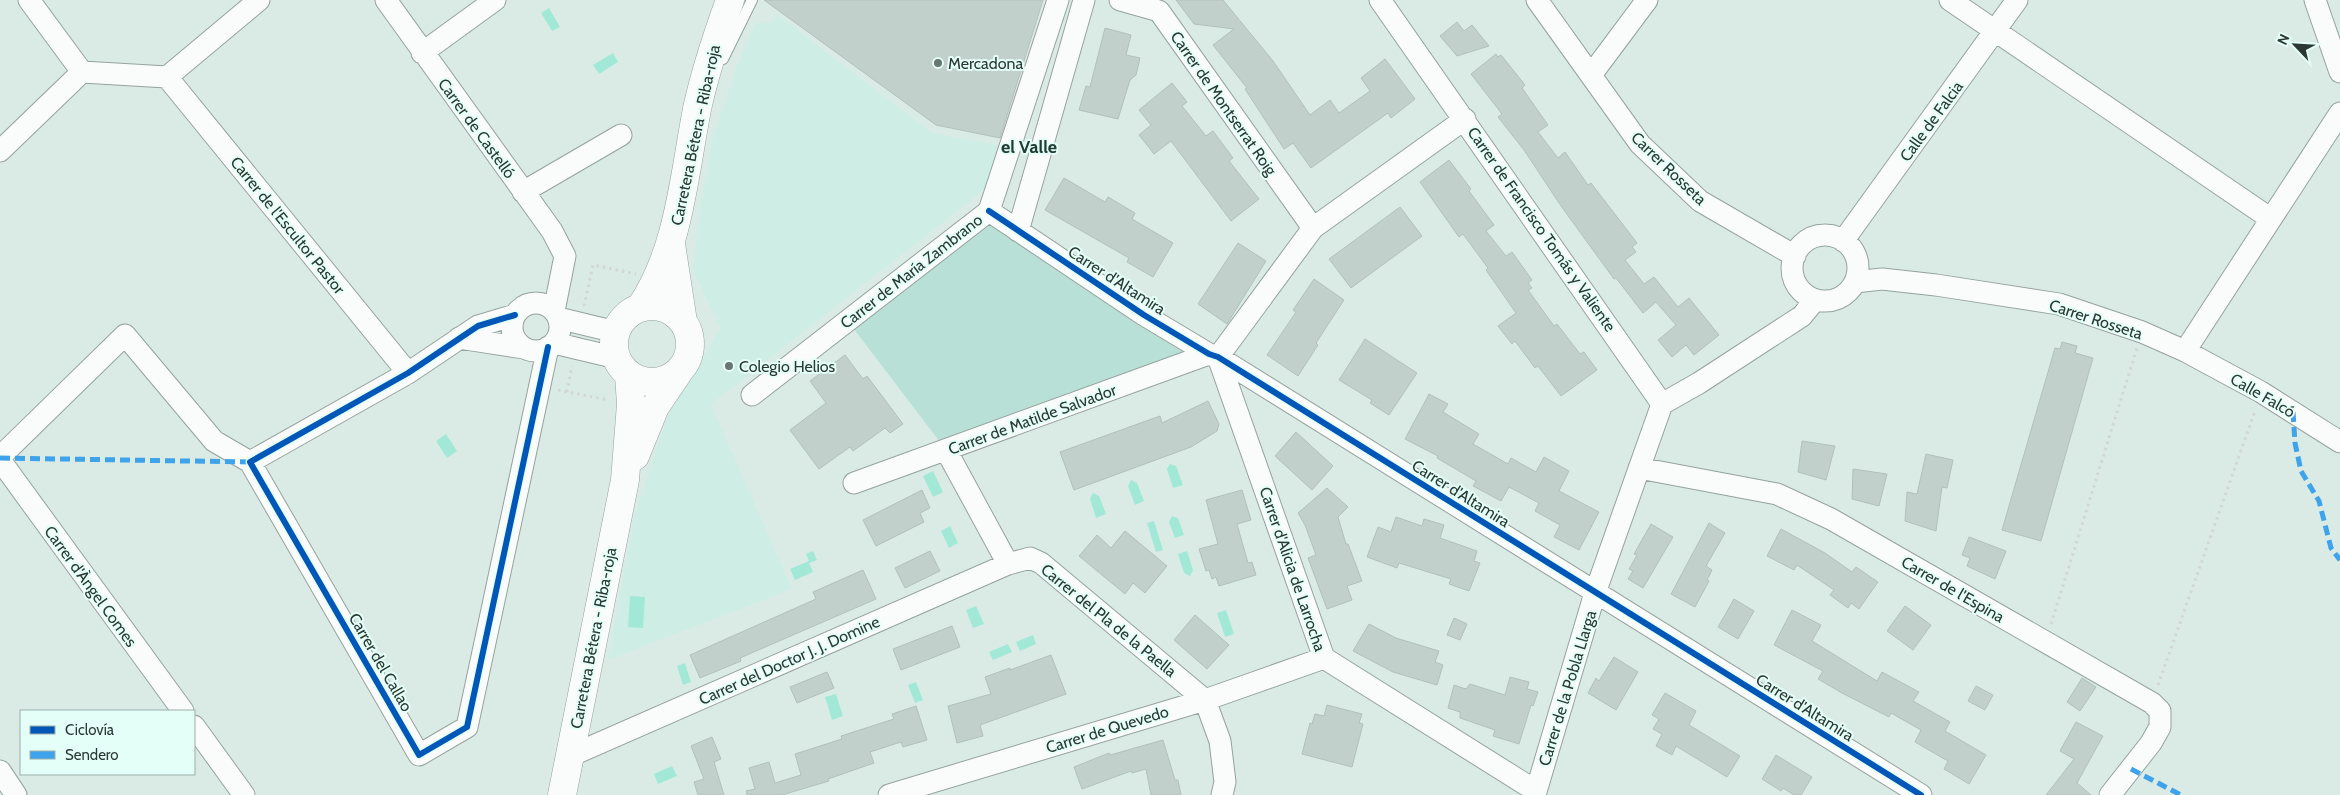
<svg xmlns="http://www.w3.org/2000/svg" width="2340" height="795" font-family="Cabin,sans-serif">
<rect width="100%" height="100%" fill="#daebe6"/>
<path fill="#ceede4" d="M777 14 932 133 998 145 997 180 711 404 792 589 608 660 635 515 668 415 721 329 693 270 700 209 714 134 737 66 755 23H771Z"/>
<path fill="#b9e0d6" d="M989 211 1209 354 946 450 847 320Z"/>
<path fill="#a1e8d7" d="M549 8 560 27 552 31 541 13Z
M613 53 618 62 599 74 593 65Z
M446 434 457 451 447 458 436 441Z
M1170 464 1176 466 1183 485 1173 488 1167 469Z
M933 471 943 492 933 497 923 476Z
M1131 480 1137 483 1144 501 1135 505 1128 486Z
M1093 493 1099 496 1106 514 1096 518 1090 499Z
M1172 516 1178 518 1184 535 1175 538 1169 522Z
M1154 521 1163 550 1156 552 1147 523Z
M950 526 958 543 949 548 941 531Z
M813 551 817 560 809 563 813 572 795 580 790 569 809 561 806 554Z
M1187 551 1193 570 1190 576 1184 573 1178 554Z
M630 596 645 597 643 628 628 627Z
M976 606 984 624 973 628 966 610Z
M1226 610 1234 634 1225 637 1217 613Z
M1033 635 1036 644 1020 651 1016 642Z
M1008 644 1012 652 993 660 989 652Z
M685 663 691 682 683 685 677 666Z
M916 682 923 700 915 703 908 685Z
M836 694 843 716 832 720 825 697Z
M672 766 677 776 658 784 654 774Z"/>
<path fill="#c2d0cc" stroke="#b1c0bb" d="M764 0H1043L1000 138 936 125Z
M1176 0H1223L1273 61 1310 115 1330 100 1339 113 1370 91 1361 78 1385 59 1415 99 1391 118 1388 113 1311 168 1293 143 1284 149 1245 89 1247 88 1213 45 1234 29 1194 24Z
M1457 22 1464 31 1472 25 1489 46 1457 56 1440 36Z
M1105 28 1131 35 1126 55 1140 58 1136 75 1130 80 1118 119 1079 110 1086 86 1090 87Z
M1496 54 1498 57 1501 55 1525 85 1522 88 1548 125 1538 132 1558 158 1565 152 1588 185 1591 183 1637 243 1632 247 1636 252 1625 260 1644 284 1654 277 1678 307 1689 298 1719 335 1694 355 1686 345 1672 357 1658 340 1676 325 1656 302 1643 313 1616 278 1614 279 1561 206 1524 150 1498 117 1502 114 1471 74Z
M1172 83 1187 102 1182 106 1206 136 1213 131 1233 158 1229 161 1259 199 1231 221 1171 141 1154 154 1139 135 1151 125 1139 110Z
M1449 160 1471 189 1469 191 1494 225 1486 231 1506 256 1512 252 1532 280 1528 283 1532 288 1528 290 1554 326 1557 324 1580 354 1584 352 1597 370 1561 396 1538 366 1535 368 1515 341 1512 344 1498 326 1516 313 1486 270 1488 268 1463 234 1459 237 1420 182Z
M1064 178 1105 202 1108 197 1135 213 1132 219 1173 243 1153 277 1127 262 1129 258 1045 210Z
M1400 207 1422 236 1351 288 1329 259Z
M1238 243 1266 261 1227 324 1198 304Z
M1314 279 1344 300 1316 343 1318 345 1298 376 1267 355 1296 312 1293 310Z
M1365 339 1417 373 1389 415 1370 403 1372 400 1339 380Z
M2062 342 2077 346 2075 353 2093 358 2041 541 2002 530 2055 348 2060 349Z
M845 355 863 379 867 376 903 424 890 433 885 428 853 451 850 447 819 469 790 430 826 403 810 381Z
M1429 394 1448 404 1443 412 1479 434 1473 444 1508 464 1511 458 1536 472 1544 457 1569 471 1559 491 1599 512 1579 550 1554 537 1560 525 1535 511 1539 503 1509 487 1501 501 1473 486 1476 481 1437 458 1438 456 1405 439Z
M1208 401 1219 424 1217 431 1191 447 1074 490 1060 452 1160 416 1162 423Z
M1296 432 1333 466 1312 490 1275 456Z
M1802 441 1835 446 1826 480 1798 472Z
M1926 454 1953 460 1947 488 1942 487 1936 531 1905 521 1907 492 1917 494Z
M1853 469 1887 474 1879 506 1852 499Z
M1327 488 1348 507 1338 517 1346 544H1348L1362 581 1347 586 1352 600 1327 609 1308 558 1316 555 1305 525 1298 513Z
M922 490 930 508 920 513 924 522 876 546 863 520Z
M1242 490 1251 520 1237 524 1248 563 1252 562 1256 575 1219 586 1216 577 1212 579 1209 570 1206 571 1199 549 1218 544 1206 500Z
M1396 517 1422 526 1424 519 1444 525 1440 538 1477 551 1474 561 1480 563 1469 591 1449 584 1451 579 1399 563 1397 568 1367 557 1378 527 1391 532Z
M1709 523 1725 533 1706 566 1712 570 1707 580 1709 581 1695 607 1671 594Z
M1651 524 1673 537 1643 588 1628 579 1633 571 1629 569 1637 555 1634 554Z
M1781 529 1825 553 1852 572 1856 567 1878 582 1859 609 1851 603 1848 608 1830 595 1834 590 1797 565 1794 570 1767 556Z
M1125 531 1167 566 1145 593 1133 583 1125 594 1079 556 1097 535 1111 548Z
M1969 537 2006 551 1995 579 1967 566 1970 558 1962 555Z
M930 551 940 571 905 588 895 568Z
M863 570 876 599 740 658 741 661 700 678 690 655 816 599 813 592Z
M1734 599 1754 611 1738 639 1718 627Z
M1905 606 1931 625 1913 650 1887 631Z
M1792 610 1821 625 1812 641 1877 681 1882 672 1919 692 1913 701 1950 722 1945 731 1986 755 1969 784 1944 769 1948 761 1915 742 1921 730 1891 713 1889 717 1842 693 1818 679 1823 671 1774 645Z
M1195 615 1229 645 1207 669 1174 640Z
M1454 618 1467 624 1460 640 1447 635Z
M1369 624 1396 638 1439 651 1435 662 1443 665 1437 685 1393 672 1353 651Z
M952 626 960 647 901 670 893 649Z
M1051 655 1066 694 980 725 983 736 957 743 948 706 991 694 985 677 1010 668V670Z
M1614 657 1638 672 1616 710 1588 693 1596 678 1599 681Z
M827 672 834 688 797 703 790 687Z
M1510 677 1529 682 1527 689 1538 692 1533 706 1531 705 1519 744 1493 736 1495 730 1460 718V712L1448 708 1454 685 1466 689 1470 684 1505 695Z
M2082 678 2096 687 2080 711 2067 702Z
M1976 686 1993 695 1985 710 1968 701Z
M1665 693 1696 711 1689 725 1740 756 1727 777 1676 746 1672 755 1656 746 1662 734 1653 729 1659 719 1652 715Z
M1327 705 1362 714 1359 723 1363 724 1352 767 1302 754 1310 723 1312 724 1315 714 1324 716Z
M916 706 927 740 903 747 901 742 870 752 874 763 828 779 829 781 782 795H747L746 791 755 789 749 768 769 762 775 783 801 775 795 754 842 739 841 736 894 719 892 714Z
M2076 722 2103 736 2077 783 2091 795H2046L2074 759 2060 751Z
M712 737 721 759 714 762 724 795H698L694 782 704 779 691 746Z
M1163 740 1175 780H1178L1181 795H1151L1146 769 1132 773 1131 771 1082 789 1074 767 1109 753 1110 755Z
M1776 755 1812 777 1801 795H1794L1783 788 1781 791 1762 779Z"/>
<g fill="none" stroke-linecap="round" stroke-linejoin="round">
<g stroke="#95a29e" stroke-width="12">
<path id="lane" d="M723 59 752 0"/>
</g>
<g stroke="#95a29e" stroke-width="23">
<path id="street" d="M29 0 82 72
M386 0 552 231 565 256 554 311
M1120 0 1159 11 1313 228
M1380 0 1662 404
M1537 0 1640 144 1700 201 1795 256
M1950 0 2271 219
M2315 0 2340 72
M422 53 495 0
M1591 75 1647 0
M167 77 408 373
M0 151 82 72 167 77 259 0
M523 192 621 135
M989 211 1144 315 1209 354 1218 357 1921 795
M1018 231 1084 0
M1792 268a33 33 0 1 1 66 0a33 33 0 1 1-66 0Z
M1843 241 2017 0
M1855 282 1882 279 1936 285 2059 304 2142 332 2185 351 2261 392 2340 442
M512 327a24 24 0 1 1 48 0a24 24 0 1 1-48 0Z
M515 315 478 326 408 373 250 462 419 755 467 727 548 347
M558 318 616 332
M459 338 524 348
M554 343 617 358
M2185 351 2340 113
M1218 357 1324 658 1536 791
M1218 357 1313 228 1465 119
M752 395 989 211 1058 0
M1662 404 1699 383 1802 316 1815 300
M946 450 1008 564
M0 457 125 335 214 441 250 462
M0 460 183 711
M1639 468 1777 494 1831 519 2152 703 2160 711V727L2151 743 2110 795
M854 483 1209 354
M194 726 244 795
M570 756 1008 564 1030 558 1041 563 1205 700 1220 741 1225 782 1222 795
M0 771 16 795
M889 795 1205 700 1324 658
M1535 795 1595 593 1662 404"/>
</g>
<g stroke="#95a29e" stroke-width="29">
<path id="secondary" d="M671 244 683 322
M614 344a38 38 0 1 1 76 0a38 38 0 1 1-76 0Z
M640 308C679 251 684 176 697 109 705 72 717 36 730 0
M635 456 655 407 678 373
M562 795 625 480 631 404 629 375"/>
</g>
<path stroke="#d1d6d4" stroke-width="3" stroke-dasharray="2.5 4" stroke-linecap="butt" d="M584 306 593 265 636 274
M558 390 608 400
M567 392 572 366
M2051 624 2137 348
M2158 685 2255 411"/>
<use href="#lane" stroke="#f9fcfb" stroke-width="10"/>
<use href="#street" stroke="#f9fcfb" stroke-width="21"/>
<use href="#secondary" stroke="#f9fcfb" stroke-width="28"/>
<path stroke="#3ea3eb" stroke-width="5" stroke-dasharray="10 5" stroke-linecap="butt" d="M2293 412 2295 443 2301 471 2319 501 2331 548 2340 560
M0 458 250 462
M2131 769 2181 795"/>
<g stroke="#e4fff7" stroke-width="9">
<path id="cycleway" d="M989 211 1144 315 1209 354 1218 357 1921 795
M515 315 478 326 408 373 250 462 419 755 467 727 548 347"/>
</g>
<use href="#cycleway" stroke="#0057b8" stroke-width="6"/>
</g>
<g fill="#687772" stroke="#e4fff7" stroke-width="2">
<circle cx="938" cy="63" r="5"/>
<circle cx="729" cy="366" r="5"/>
</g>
<g text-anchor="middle" stroke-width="4" stroke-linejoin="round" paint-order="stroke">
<g font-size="16" fill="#2b3834" stroke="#e4fff7" text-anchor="start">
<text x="948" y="69">Mercadona</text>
<text x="739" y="372">Colegio Helios</text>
</g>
<g font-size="16" fill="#2b3834" stroke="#e4fff7">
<text transform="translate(1224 103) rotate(55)" y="6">Carrer de Montserrat Roig</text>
<text transform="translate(1931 121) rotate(-54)" y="6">Calle de Falcia</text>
<text transform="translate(477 128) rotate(54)" y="6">Carrer de Castelló</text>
<text transform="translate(695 135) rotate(-78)" y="6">Carretera Bétera - Riba-roja</text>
<text transform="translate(1669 168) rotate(44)" y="6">Carrer Rosseta</text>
<text transform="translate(288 225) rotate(51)" y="6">Carrer de l'Escultor Pastor</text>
<text transform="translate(1542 229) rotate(55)" y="6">Carrer de Francisco Tomás y Valiente</text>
<text transform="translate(911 271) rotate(-38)" y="6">Carrer de María Zambrano</text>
<text transform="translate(1117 280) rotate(33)" y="6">Carrer d'Altamira</text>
<text transform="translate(2096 319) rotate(18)" y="6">Carrer Rosseta</text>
<text transform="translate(2263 395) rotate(30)" y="6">Calle Falcó</text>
<text transform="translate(1032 419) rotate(-20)" y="6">Carrer de Matilde Salvador</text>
<text transform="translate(1461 493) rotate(32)" y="6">Carrer d'Altamira</text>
<text transform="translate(1293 569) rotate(71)" y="6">Carrer d'Alicia de Larrocha</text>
<text transform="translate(91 586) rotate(54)" y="6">Carrer d'Àngel Comes</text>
<text transform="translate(1953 589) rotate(30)" y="6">Carrer de l'Espina</text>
<text transform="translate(1109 620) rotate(39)" y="6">Carrer del Pla de la Paella</text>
<text transform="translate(593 638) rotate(-79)" y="6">Carretera Bétera - Riba-roja</text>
<text transform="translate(789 660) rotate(-24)" y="6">Carrer del Doctor J. J. Domine</text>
<text transform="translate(381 662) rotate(60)" y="6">Carrer del Callao</text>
<text transform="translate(1567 688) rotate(-73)" y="6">Carrer de la Pobla Llarga</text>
<text transform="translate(1805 707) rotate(32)" y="6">Carrer d'Altamira</text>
<text transform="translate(1107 729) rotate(-17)" y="6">Carrer de Quevedo</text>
</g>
<g font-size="18" font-weight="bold" fill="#213d36" stroke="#e4fff7">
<text x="1029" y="153">el Valle</text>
</g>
</g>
<rect x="20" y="710" width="175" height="65" fill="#e4fff7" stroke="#9aafa9"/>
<rect x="30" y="726" width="25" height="8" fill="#0057b8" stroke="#9aafa9"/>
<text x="65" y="735" font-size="15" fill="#2b3834">Ciclovía</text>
<rect x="30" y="751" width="25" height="8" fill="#3ea3eb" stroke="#9aafa9"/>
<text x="65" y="760" font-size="15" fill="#2b3834">Sendero</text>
<g transform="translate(2295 45) rotate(295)" stroke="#e4fff7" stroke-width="4" paint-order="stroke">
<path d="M0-4L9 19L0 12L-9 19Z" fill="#2b3834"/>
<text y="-8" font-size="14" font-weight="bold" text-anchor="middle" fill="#2b3834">N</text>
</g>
</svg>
